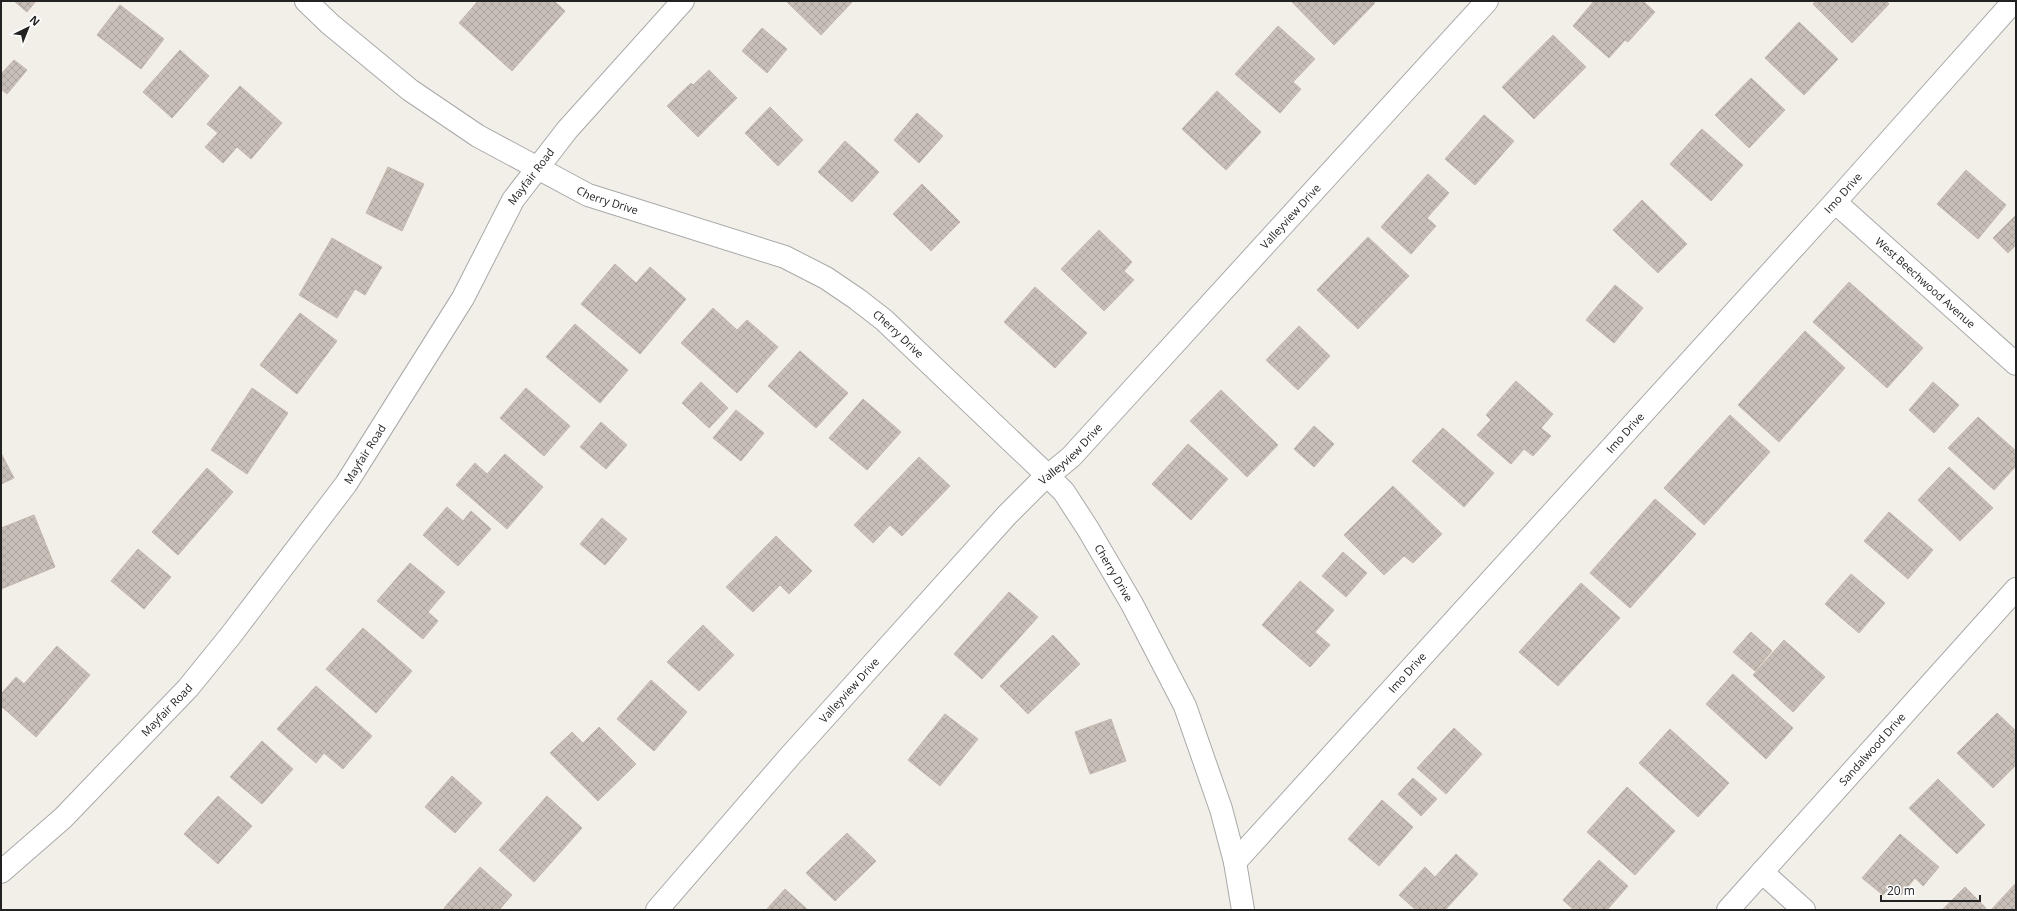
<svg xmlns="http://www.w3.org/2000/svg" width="2017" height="911" font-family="'Open Sans',sans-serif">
<defs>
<pattern id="building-cross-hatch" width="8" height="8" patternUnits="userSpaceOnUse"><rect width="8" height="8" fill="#c7bfb8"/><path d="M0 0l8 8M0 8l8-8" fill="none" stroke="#aba49e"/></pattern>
</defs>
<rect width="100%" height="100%" fill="#f2efe9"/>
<path fill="url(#building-cross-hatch)" stroke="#c4b6ab" d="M14 1H36L27 12Z
M478 1H554L565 11 512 71 459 23Z
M786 1H853L821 35Z
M1291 1H1350L1351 3 1353 1H1372L1375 3 1334 45Z
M1594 1H1643L1655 12 1628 42 1625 40 1609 58 1573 26Z
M1816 1H1886L1889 4 1852 43 1813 4Z
M120 5 164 39 141 69 97 35Z
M1799 22 1838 59 1804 95 1765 58Z
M1278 26 1315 59 1293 82 1301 89 1280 113 1235 74Z
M762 28 787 49 767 73 742 51Z
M1553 35 1586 67 1534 119 1502 87Z
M180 50 209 76 172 118 143 92Z
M14 60 27 70 7 94 1 89V74Z
M709 70 737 98 698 137 667 106 691 83 693 85Z
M1751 78 1785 110 1749 148 1715 115Z
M240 86 282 123 251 159 237 147 223 163 205 147 218 133 207 124Z
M1217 91 1261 132 1226 170 1182 129Z
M770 107 803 140 778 166 745 133Z
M917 113 943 136 919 163 894 140Z
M1484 115 1514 141 1475 185 1445 159Z
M1702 129 1743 165 1711 201 1670 164Z
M845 141 879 172 852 202 818 172Z
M388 167 424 184 402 231 366 213Z
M1966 170 2006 205 1978 239 1937 204Z
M1428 174 1449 193 1427 218 1436 226 1411 254 1381 227Z
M922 184 960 222 931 251 893 214Z
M1642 200 1687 244 1658 273 1613 230Z
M2016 215V245L2008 253 1993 238Z
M1099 230 1132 262 1124 271 1134 280 1104 311 1061 269Z
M1368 237 1409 276 1358 329 1317 290Z
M332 238 382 267 365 295 355 289 337 318 299 295Z
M615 264 636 283 650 267 686 299 640 354 581 304Z
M1849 282 1923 348 1887 388 1813 322Z
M1615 285 1643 308 1614 343 1586 320Z
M1035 287 1087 333 1055 368 1004 322Z
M713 308 737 330 747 320 778 347 737 393 681 343Z
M300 313 337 341 297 394 260 365Z
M575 324 628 370 600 403 546 357Z
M1299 326 1330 356 1298 390 1266 360Z
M1805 331 1845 368 1779 442 1738 405Z
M800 351 848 393 816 428 768 386Z
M1516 381 1553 414 1541 428 1551 436 1533 456 1524 449 1511 464 1477 435 1491 420 1486 415Z
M701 382 728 408 709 428 682 403Z
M1933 382 1959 405 1934 433 1909 410Z
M252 388 288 413 247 474 211 450Z
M526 388 570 426 544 456 500 418Z
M1221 390 1278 445 1247 477 1190 421Z
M863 399 901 432 867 470 829 438Z
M736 410 764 433 741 461 713 438Z
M1730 415 1770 452 1704 525 1664 488Z
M1978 417 2016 451V466L1994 490 1948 448Z
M601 422 627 445 606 469 580 447Z
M1314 426 1334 444 1314 467 1294 449Z
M1443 428 1494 473 1464 507 1412 461Z
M1188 444 1228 479 1191 520 1152 484Z
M1 453 14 478 1 484Z
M505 454 543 487 507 529 456 485 475 463 487 474Z
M919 457 950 486 902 536 890 525 873 543 854 525Z
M1949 467 1993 508 1960 541 1918 500Z
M207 468 233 492 178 555 152 532Z
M1393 486 1442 534 1413 563 1404 556 1384 575 1344 535Z
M1655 499 1696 534 1630 608 1590 573Z
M447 507 463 521 471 511 491 529 458 566 423 535Z
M1889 512 1933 550 1908 579 1864 541Z
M34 515 55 567 1 589V528Z
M602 518 627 539 605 565 580 544Z
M776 536 812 571 789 594 780 585 753 612 726 587Z
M138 549 171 577 144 609 111 581Z
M1343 552 1367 573 1346 597 1322 576Z
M410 563 445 592 428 612 438 621 423 639 377 601Z
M1851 574 1885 603 1859 633 1825 604Z
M1300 581 1334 610 1315 632 1330 645 1310 667 1262 625Z
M1581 583 1620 618 1558 686 1519 652Z
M1009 592 1038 617 982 679 954 654Z
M703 625 734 655 699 691 667 662Z
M363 628 412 671 376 713 326 669Z
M1751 632 1772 651 1755 671 1733 652Z
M1053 635 1080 664 1028 714 1000 686Z
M1784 640 1825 677 1793 712 1753 675Z
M57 646 90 675 36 737 1 706V694L16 677 24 684Z
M1733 674 1793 728 1766 759 1706 704Z
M651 680 687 712 654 751 617 719Z
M316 686 372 736 343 769 324 753 316 763 277 729Z
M1997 713 2016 731V765L1993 788 1957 753Z
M945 714 978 739 940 786 908 760Z
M1111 719 1126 761 1090 774 1075 732Z
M599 727 636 764 598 801 550 753 572 732 583 743Z
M1454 728 1482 754 1446 794 1417 768Z
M1670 729 1729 783 1698 817 1639 763Z
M262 741 293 769 262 804 230 777Z
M452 776 482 803 455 833 425 807Z
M1413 778 1437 799 1421 816 1398 794Z
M1938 779 1985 825 1957 854 1909 808Z
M1627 787 1675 831 1635 875 1587 832Z
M218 796 252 826 218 864 184 834Z
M547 796 582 828 534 882 499 850Z
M1382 800 1413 827 1379 866 1348 839Z
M847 833 876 861 835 901 806 873Z
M1900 834 1939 867 1923 886 1915 878 1901 895 1891 886 1883 895 1862 878Z
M1456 854 1478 874 1445 910H1416L1399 895 1425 867 1435 877Z
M1599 860 1628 886 1607 910H1574L1563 900Z
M480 867 512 895 499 910H446L444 908Z
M2016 883V910H1991Z
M1965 887 1986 908 1983 910H1942Z
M785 889 808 910H766Z"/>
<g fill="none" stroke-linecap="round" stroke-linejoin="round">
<g stroke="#a9a9a9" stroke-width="24">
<g id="minor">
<path id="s1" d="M306 1 330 24 410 90 478 136 588 195 785 257 826 278 857 299 884 320 1048 476 1064 492 1088 529 1132 604 1185 706 1221 809 1235 862 1243 910"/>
<path id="s2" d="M1835 202 2016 364"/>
<path id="s3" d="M1235 862 1835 202 2014 1"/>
<path id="s4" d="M1 872 63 818 188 688 231 635 346 484 463 298 513 200 567 130 683 1"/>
<path d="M1762 872 1804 910"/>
<path id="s5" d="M657 910 790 756 1007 515 1038 484 1071 457 1487 1"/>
<path id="s6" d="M1728 910 2016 589"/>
</g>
</g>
<use href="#minor" stroke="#fff" stroke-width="22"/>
</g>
<g text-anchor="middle" stroke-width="3" stroke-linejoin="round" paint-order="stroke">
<g font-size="11" fill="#222" stroke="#fff">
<text dy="4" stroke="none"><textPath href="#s4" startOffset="880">Mayfair Road</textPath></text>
<text dy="4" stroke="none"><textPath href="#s3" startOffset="904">Imo Drive</textPath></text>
<text dy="4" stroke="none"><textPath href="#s1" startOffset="364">Cherry Drive</textPath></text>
<text dy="4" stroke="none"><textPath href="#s5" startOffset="940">Valleyview Drive</textPath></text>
<text dy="4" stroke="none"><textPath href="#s2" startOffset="121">West Beechwood Avenue</textPath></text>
<text dy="4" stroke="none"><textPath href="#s1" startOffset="688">Cherry Drive</textPath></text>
<text dy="4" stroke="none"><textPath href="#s3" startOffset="580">Imo Drive</textPath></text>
<text dy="4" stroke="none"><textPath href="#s4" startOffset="556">Mayfair Road</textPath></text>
<text dy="4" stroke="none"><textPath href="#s5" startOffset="616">Valleyview Drive</textPath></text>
<text dy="4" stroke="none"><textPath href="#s1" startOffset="1012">Cherry Drive</textPath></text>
<text dy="4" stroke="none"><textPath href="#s3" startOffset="256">Imo Drive</textPath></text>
<text dy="4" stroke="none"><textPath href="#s5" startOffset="292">Valleyview Drive</textPath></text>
<text dy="4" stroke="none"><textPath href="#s4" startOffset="232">Mayfair Road</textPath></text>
<text dy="4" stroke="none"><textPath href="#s6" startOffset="216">Sandalwood Drive</textPath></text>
</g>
</g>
<rect width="2017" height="911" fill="none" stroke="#222222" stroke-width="4"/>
<g transform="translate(28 28) rotate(43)" stroke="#ffffff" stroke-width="3" paint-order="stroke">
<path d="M0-3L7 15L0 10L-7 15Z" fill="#222222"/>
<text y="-6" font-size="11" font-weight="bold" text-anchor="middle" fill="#222222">N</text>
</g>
<path d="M1881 895v6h99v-6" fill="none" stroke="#222222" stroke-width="2"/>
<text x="1887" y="895" font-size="12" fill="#222222" stroke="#ffffff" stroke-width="3" paint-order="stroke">20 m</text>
</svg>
